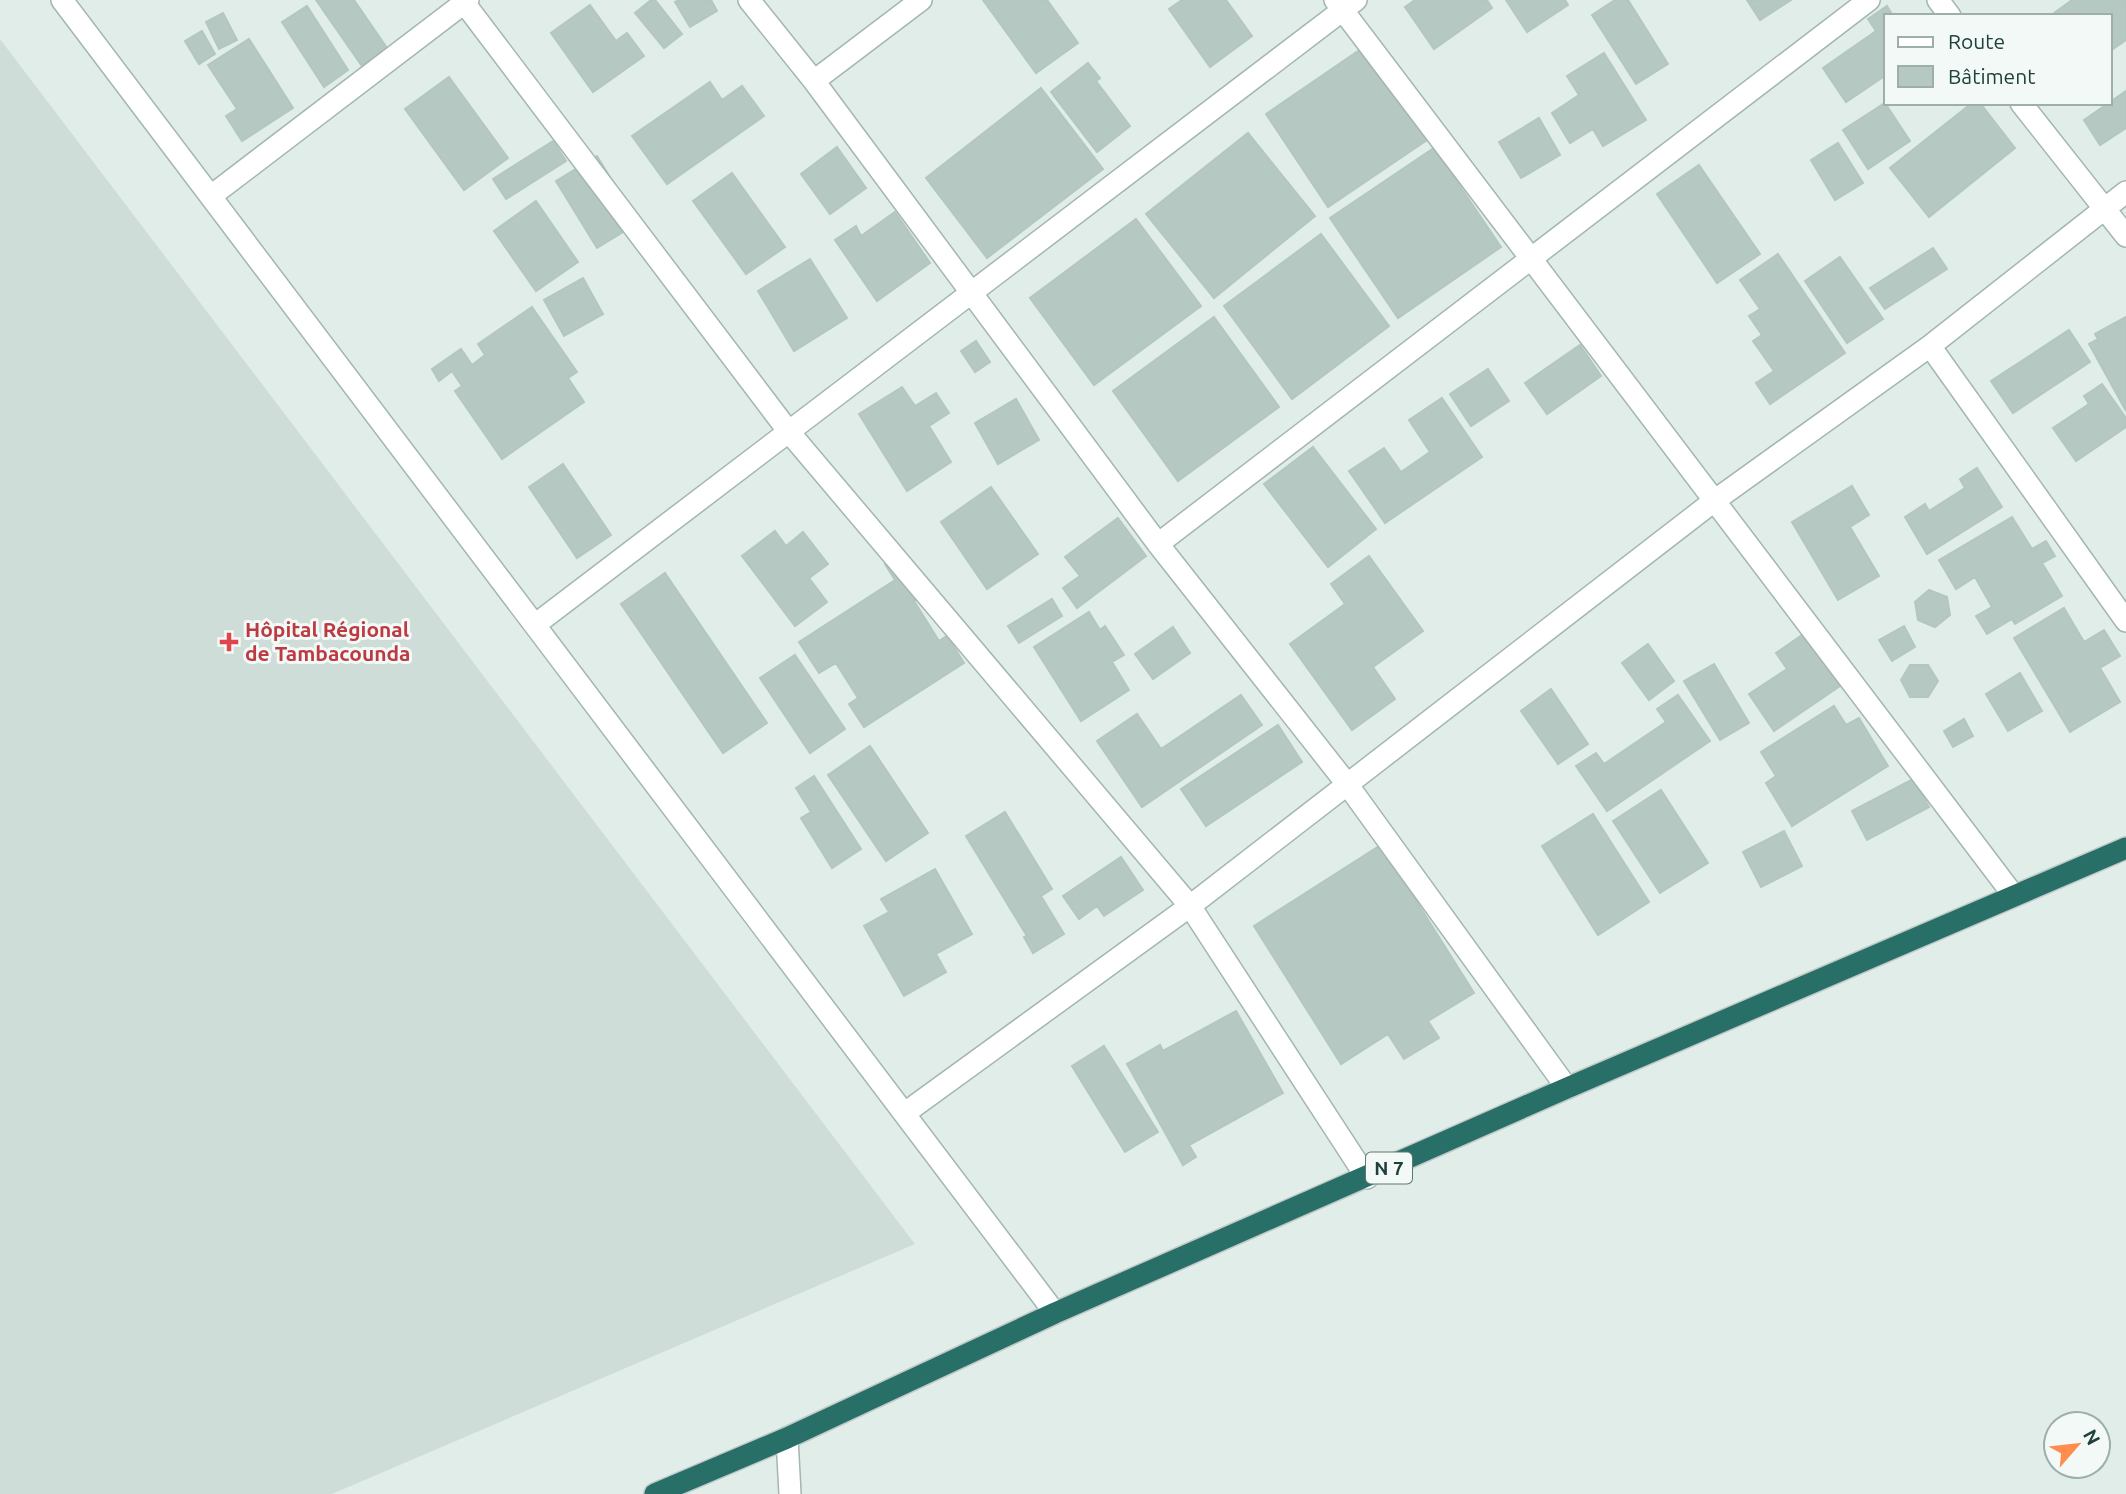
<svg xmlns="http://www.w3.org/2000/svg" width="2126" height="1494" font-family="Ubuntu,sans-serif">
<rect width="100%" height="100%" fill="#e1ede9"/>
<path fill="#cfddd8" d="M0 39 915 1244 332 1494H0Z"/>
<path fill="#b6c8c2" stroke="#b3c7c1" stroke-width="2" d="M316 0H354L387 48 362 66Z
M651 0H655L682 34 664 48 635 13Z
M679 0H711L717 11 690 27 675 2Z
M983 0H1047L1078 43 1036 73Z
M1182 0H1226L1252 36 1210 67 1169 9Z
M1415 0H1487L1492 8 1434 49 1405 7Z
M1506 0H1565L1568 5 1527 32Z
M1615 0H1628L1668 64 1636 84 1592 15Z
M1747 0H1791L1760 20Z
M2072 0H2126V40L2110 51V16H2050Z
M590 5 616 41 627 33 644 56 593 92 551 33Z
M307 6 348 70 324 87 282 22Z
M1887 6 1893 16H1886V75L1846 102 1823 68 1876 31 1868 19Z
M223 13 237 40 219 49 206 22Z
M202 31 215 54 199 64 185 41Z
M249 39 293 108 242 141 226 116 237 109 208 65Z
M1367 45 1430 138 1328 207 1266 114Z
M1604 53 1646 120 1603 146 1593 129 1570 143 1552 113 1579 95 1567 76Z
M1088 63 1100 78 1096 81 1130 126 1097 152 1051 92Z
M449 77 508 158 464 190 405 109Z
M710 82 722 100 742 86 764 116 667 184 632 136Z
M1041 88 1103 169 987 258 926 178Z
M2126 91V128L2100 145 2084 120Z
M1885 103 1910 141 1868 169 1843 130Z
M1972 103H1980L2015 148 1929 217 1890 168Z
M1539 118 1560 155 1521 178 1499 142Z
M1248 133 1315 216 1214 298 1146 214Z
M553 141 566 161 506 199 493 179Z
M1838 143 1863 183 1835 200 1811 160Z
M837 147 866 188 830 214 801 174Z
M1434 148 1501 247 1398 318 1330 218Z
M597 156 638 223 597 248 556 181Z
M1699 165 1760 254 1717 283 1657 194Z
M732 173 785 247 746 274 693 201Z
M536 201 578 262 536 291 494 231Z
M895 212 930 263 877 301 835 240 856 226 861 236Z
M1136 219 1201 306 1094 385 1030 298Z
M1321 234 1389 326 1292 399 1224 306Z
M1933 248 1947 269 1885 309 1870 288Z
M1778 254 1845 353 1770 404 1756 383 1774 371 1753 341 1762 335 1749 316 1760 309 1740 280Z
M1840 257 1883 319 1847 343 1805 281Z
M810 259 847 318 794 351 758 291Z
M583 278 603 314 564 336 544 300Z
M532 307 577 372 568 378 584 402 502 459 455 391 462 386 452 371 439 381 432 369 461 349 472 365 485 355 478 344Z
M1214 317 1279 407 1178 481 1113 391Z
M2126 317V411L2089 344 2098 339 2095 334Z
M2069 330 2090 362 2013 413 1991 381Z
M976 341 990 362 975 372 961 351Z
M1580 345 1601 376 1547 414 1525 383Z
M1488 369 1509 401 1471 426 1450 394Z
M2102 384 2126 418V427L2076 461 2053 428 2089 404 2084 396Z
M902 387 915 406 936 393 949 413 929 426 951 462 907 491 859 414Z
M1442 398 1482 457 1385 523 1349 471 1384 448 1401 472 1430 452 1409 420Z
M1016 399 1039 440 998 464 975 423Z
M1313 447 1376 529 1328 567 1264 484Z
M563 464 611 535 577 558 529 487Z
M1977 468 2002 507 1927 554 1905 517 1925 504 1929 511 1965 488 1960 479Z
M1852 486 1869 515 1850 527 1879 576 1838 600 1792 522Z
M991 487 1038 554 987 589 941 522Z
M2012 517 2032 549 2046 541 2055 556 2042 563 2062 596 2015 624 2012 619 1987 634 1976 616 1992 607 1975 577 1956 589 1939 560Z
M1118 518 1146 556 1077 608 1063 588 1080 576 1065 557Z
M775 531 786 546 803 532 828 564 809 578 827 602 795 626 742 556Z
M900 555 925 594 914 601 939 641 947 636 964 663 864 727 849 704 858 698 836 663 819 673 799 642 895 580 885 564Z
M1369 556 1423 631 1373 667 1395 699 1352 730 1290 644 1345 604 1331 584Z
M665 573 767 723 723 753 621 604Z
M1929 590 1947 597 1950 615 1935 627 1918 620 1915 602Z
M1052 599 1062 616 1019 643 1008 626Z
M2064 608 2084 642 2104 630 2120 656 2100 668 2120 702 2070 732 2014 638Z
M1089 612 1100 630 1105 626 1124 655 1112 662 1129 690 1081 721 1034 647Z
M1904 626 1915 647 1892 661 1879 640Z
M1173 627 1190 653 1153 679 1135 654Z
M1805 633 1840 686 1774 731 1749 694 1787 669 1776 653Z
M1648 644 1674 681 1649 700 1622 663Z
M795 655 845 729 810 753 760 678Z
M1714 664 1749 723 1720 740 1684 681Z
M1910 665H1928L1938 681 1928 697H1910L1901 680Z
M2020 673 2042 711 2008 731 1986 694Z
M1551 689 1588 744 1558 764 1521 711Z
M1241 695 1262 725 1142 807 1097 741 1137 714 1161 749Z
M1678 695 1710 741 1607 811 1576 766 1596 753 1604 764 1666 722 1657 709Z
M1834 706 1846 725 1859 718 1888 766 1792 826 1766 783 1776 776 1761 752Z
M1964 719 1973 736 1953 747 1944 731Z
M1278 725 1302 762 1206 826 1181 789Z
M870 746 928 833 886 861 828 775Z
M814 776 861 849 832 868 801 818 811 812 796 788Z
M1913 779 1929 807 1867 840 1852 811Z
M1661 790 1708 863 1660 893 1613 821Z
M1005 812 1052 889 1041 896 1064 934 1033 953 1024 937 1027 936 966 836Z
M1593 814 1649 902 1598 935 1542 846Z
M1784 831 1802 866 1761 887 1743 852Z
M1381 845 1474 993 1428 1021 1439 1038 1404 1059 1388 1034 1341 1064 1254 926Z
M1121 857 1143 890 1104 916 1097 906 1079 919 1063 896Z
M935 869 972 934 936 954 946 972 904 996 864 926 889 912 881 899Z
M1236 1011 1283 1093 1189 1145 1196 1157 1183 1165 1127 1064 1160 1045 1163 1051Z
M1104 1046 1158 1132 1125 1152 1072 1066Z"/>
<g fill="none" stroke-linecap="round" stroke-linejoin="round">
<g stroke="#a3b6b1" stroke-width="24">
<path id="street" d="M62 0 1055 1313
M462 0 789 432 1190 906 1367 1178
M749 0 814 81 1158 544 1347 784 1567 1088
M1335 0 2014 896
M1938 0 1950 16
M814 81 921 0
M2021 103 2126 236
M211 196 468 0
M1930 346 2126 621
M1158 544 1869 0
M536 624 1356 0
M905 1113 1190 906 1714 501 1930 346 2126 192
M787 1438 790 1494"/>
</g>
<g stroke="#c0cac8" stroke-width="24">
<path id="highway" d="M655 1494 787 1438 1055 1313 1567 1088 2126 848"/>
</g>
<use href="#street" stroke="#fff" stroke-width="21"/>
<use href="#highway" stroke="#286f68" stroke-width="21"/>
</g>
<path fill="#e0444e" stroke="#f2f9f6" stroke-width="2.5" d="M225.5 631.5h7v7h7v7h-7v7h-7v-7h-7v-7h7z"/>
<g text-anchor="middle" stroke-width="6" stroke-linejoin="round" paint-order="stroke">
<rect fill="#f2f9f6" stroke="#5e7873" stroke-width="2" x="1366" y="1152.5" width="46" height="31" rx="5"/>
<g font-size="19" font-weight="bold" fill="#1f403b">
<text x="1389" y="1175">N 7</text>
</g>
<g font-size="21" font-weight="bold" fill="#be3a42" stroke="#f2f9f6" text-anchor="start">
<text x="245" y="637">Hôpital Régional<tspan x="245" dy="24">de Tambacounda</tspan></text>
</g>
</g>
<rect x="1884" y="14" width="228" height="91" fill="#f2f9f6" stroke="#9eafab" stroke-width="2"/>
<rect x="1898" y="37" width="35" height="10" fill="#ffffff" stroke="#9eafab" stroke-width="2"/>
<text x="1948" y="49" font-size="21" fill="#1f403b">Route</text>
<rect x="1898" y="66" width="35" height="21" fill="#b6c8c2" stroke="#9eafab" stroke-width="2"/>
<text x="1948" y="84" font-size="21" fill="#1f403b">Bâtiment</text>
<g transform="translate(2077 1445) rotate(62)"><circle r="33" fill="#f2f9f6" stroke="#9eafab" stroke-width="2"/>
<path d="M0-5L12 26L0 18L-12 26Z" fill="#ff8d4d"/>
<text y="-10" font-size="19" font-weight="bold" text-anchor="middle" fill="#1f403b">N</text>
</g>
</svg>
